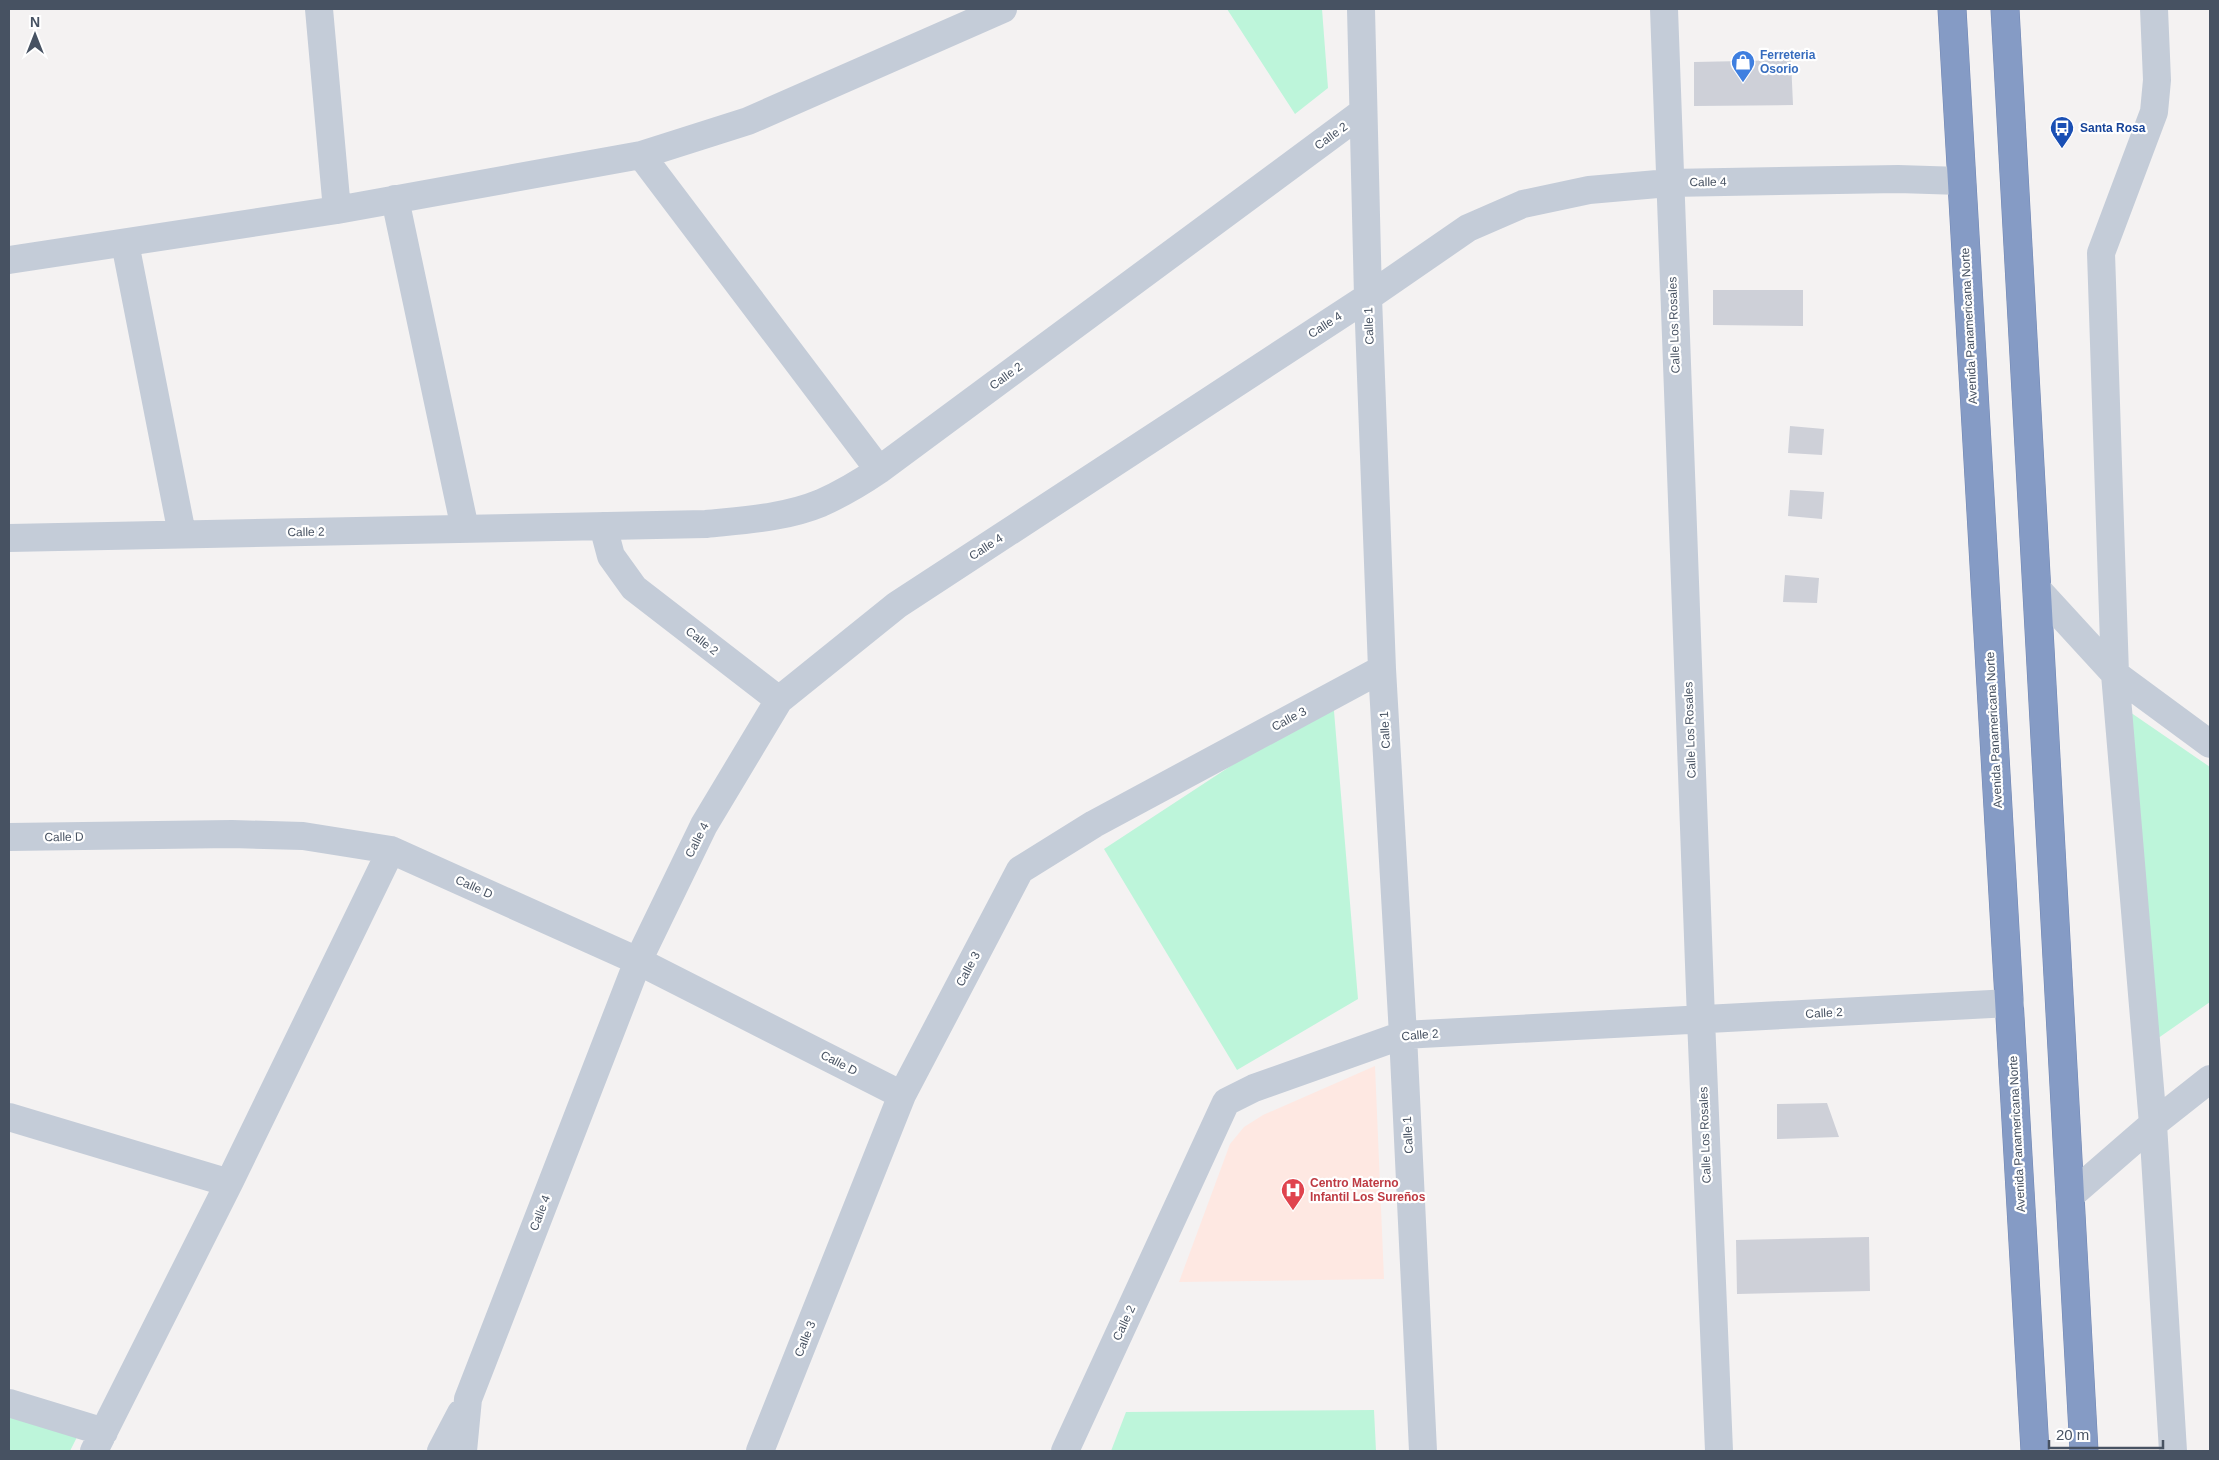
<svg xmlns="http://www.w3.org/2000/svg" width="2219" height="1460" font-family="Helvetica,sans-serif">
<rect width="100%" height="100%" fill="#f4f2f2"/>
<path fill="#fee8e2" d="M1375 1066 1384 1279 1179 1282 1230 1144 1244 1127 1263 1115Z"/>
<path fill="#bdf5da" d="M1227 9H1322L1328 88 1295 114Z
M1333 699 1358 999 1237 1070 1104 849Z
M2124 708 2210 767V1002L2154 1041Z
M1374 1410 1376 1451H1111L1126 1412Z
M9 1416 77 1437 70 1451H9Z"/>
<path fill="#ced0d8" d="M1791 60 1793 105 1694 106V62Z
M1713 290H1803V326L1713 325Z
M1790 426 1824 429 1822 455 1788 453Z
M1790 490 1824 492 1822 519 1788 516Z
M1785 575 1819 578 1817 603 1783 602Z
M1827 1103 1839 1137 1777 1139V1104Z
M1869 1237 1870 1291 1737 1294 1736 1240Z"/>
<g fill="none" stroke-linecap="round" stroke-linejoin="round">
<g stroke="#7086b2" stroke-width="29">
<path id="highway" d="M1952 9 2035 1451
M2005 9 2084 1451"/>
</g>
<path stroke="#c4ccd8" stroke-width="28" d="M319 9 337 210
M1361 9 1368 297 1382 669 1403 1035 1423 1451
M1664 9 1701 1019 1719 1451
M2154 9 2157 80 2154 112 2101 253 2115 674 2153 1124 2173 1451
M641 155 879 470
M395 199 465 529
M125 243 182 534
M9 260 337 210 641 155 748 121 1003 9
M603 526 611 556 634 588 779 700
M9 538 706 524C744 520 785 518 821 503 841 494 860 483 879 470L1363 112
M2037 589 2115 674 2210 744
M9 837 232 834 303 836 391 850 638 961 902 1095
M9 1117 229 1183
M2070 1196 2153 1124 2210 1079
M9 1403 104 1432
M94 1451 229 1183 391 850
M441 1451 461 1413
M463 1451 468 1399 638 961 704 825 779 700 897 605 1368 297 1468 228 1523 204 1589 190 1669 183 1898 179 1961 181
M760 1451 902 1095 1020 870 1094 824 1382 669
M1065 1451 1226 1102 1254 1088 1403 1035 2010 1003"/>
<use href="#highway" stroke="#859bc5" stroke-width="28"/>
</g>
<defs>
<g id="shop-pin" transform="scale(1.25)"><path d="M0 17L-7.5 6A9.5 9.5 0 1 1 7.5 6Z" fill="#3f7fe0" stroke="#fff"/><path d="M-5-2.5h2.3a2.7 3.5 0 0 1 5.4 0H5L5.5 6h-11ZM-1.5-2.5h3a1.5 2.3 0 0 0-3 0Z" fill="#fff"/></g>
<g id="bus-pin" transform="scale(1.25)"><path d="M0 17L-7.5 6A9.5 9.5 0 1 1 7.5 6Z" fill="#1a4fb4" stroke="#fff"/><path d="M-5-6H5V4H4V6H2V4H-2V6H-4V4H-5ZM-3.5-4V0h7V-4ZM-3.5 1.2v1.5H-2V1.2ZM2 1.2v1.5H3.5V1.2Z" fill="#fff"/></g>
<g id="hospital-pin" transform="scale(1.25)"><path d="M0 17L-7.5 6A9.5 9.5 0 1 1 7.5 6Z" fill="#e0444e" stroke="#fff"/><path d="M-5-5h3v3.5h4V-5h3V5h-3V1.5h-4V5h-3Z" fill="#fff"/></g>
</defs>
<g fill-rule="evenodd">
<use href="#shop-pin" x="1743" y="62"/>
<use href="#bus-pin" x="2062" y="128"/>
<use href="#hospital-pin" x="1293" y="1190"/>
</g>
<g text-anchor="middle" stroke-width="4.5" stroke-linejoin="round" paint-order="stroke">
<g font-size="12" font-weight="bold" fill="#366cbe" stroke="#fff" text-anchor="start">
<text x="1760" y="59">Ferreteria<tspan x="1760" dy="14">Osorio</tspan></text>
</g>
<g font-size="12" font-weight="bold" fill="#164399" stroke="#fff" text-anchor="start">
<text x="2080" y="132">Santa Rosa</text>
</g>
<g font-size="12" fill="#475262" stroke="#fff">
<text transform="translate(1331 136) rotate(-36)" y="4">Calle 2</text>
<text transform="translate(1708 182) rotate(-1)" y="4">Calle 4</text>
<text transform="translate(1325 325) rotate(-33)" y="4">Calle 4</text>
<text transform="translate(1674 325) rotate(-92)" y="4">Calle Los Rosales</text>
<text transform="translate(1369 326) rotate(-92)" y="4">Calle 1</text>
<text transform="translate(1969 326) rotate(-93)" y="4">Avenida Panamericana Norte</text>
<text transform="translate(1006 376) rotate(-36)" y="4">Calle 2</text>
<text transform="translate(306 532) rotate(-1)" y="4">Calle 2</text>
<text transform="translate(986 547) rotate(-33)" y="4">Calle 4</text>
<text transform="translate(702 641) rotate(38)" y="4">Calle 2</text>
<text transform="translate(1289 719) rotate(-28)" y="4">Calle 3</text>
<text transform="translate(1385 730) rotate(-93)" y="4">Calle 1</text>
<text transform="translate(1690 730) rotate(-92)" y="4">Calle Los Rosales</text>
<text transform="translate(1994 730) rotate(-93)" y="4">Avenida Panamericana Norte</text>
<text transform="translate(64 837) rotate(-1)" y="4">Calle D</text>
<text transform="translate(697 840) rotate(-63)" y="4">Calle 4</text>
<text transform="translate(474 887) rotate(24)" y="4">Calle D</text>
<text transform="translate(968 969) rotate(-62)" y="4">Calle 3</text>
<text transform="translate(1824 1013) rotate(-3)" y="4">Calle 2</text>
<text transform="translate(1420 1035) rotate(-5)" y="4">Calle 2</text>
<text transform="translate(839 1063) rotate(27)" y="4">Calle D</text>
<text transform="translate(2017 1134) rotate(-93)" y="4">Avenida Panamericana Norte</text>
<text transform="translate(1408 1135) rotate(-93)" y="4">Calle 1</text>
<text transform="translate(1705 1135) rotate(-92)" y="4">Calle Los Rosales</text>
<text transform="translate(540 1213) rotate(-69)" y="4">Calle 4</text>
<text transform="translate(1124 1323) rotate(-65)" y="4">Calle 2</text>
<text transform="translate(805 1339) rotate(-68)" y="4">Calle 3</text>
</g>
<g font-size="12" font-weight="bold" fill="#be3a42" stroke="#fff" text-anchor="start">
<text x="1310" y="1187">Centro Materno<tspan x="1310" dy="14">Infantil Los Sureños</tspan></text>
</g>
</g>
<rect width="2219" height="1460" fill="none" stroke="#475262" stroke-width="20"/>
<g transform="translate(35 35)" stroke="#ffffff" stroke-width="4" paint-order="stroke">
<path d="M0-4L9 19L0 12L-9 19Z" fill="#475262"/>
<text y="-8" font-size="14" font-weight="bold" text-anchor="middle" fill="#475262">N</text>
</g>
<path d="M2049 1440v8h114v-8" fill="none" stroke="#475262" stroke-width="2.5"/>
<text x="2056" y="1440" font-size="15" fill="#475262" stroke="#ffffff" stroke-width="4" paint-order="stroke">20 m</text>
</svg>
